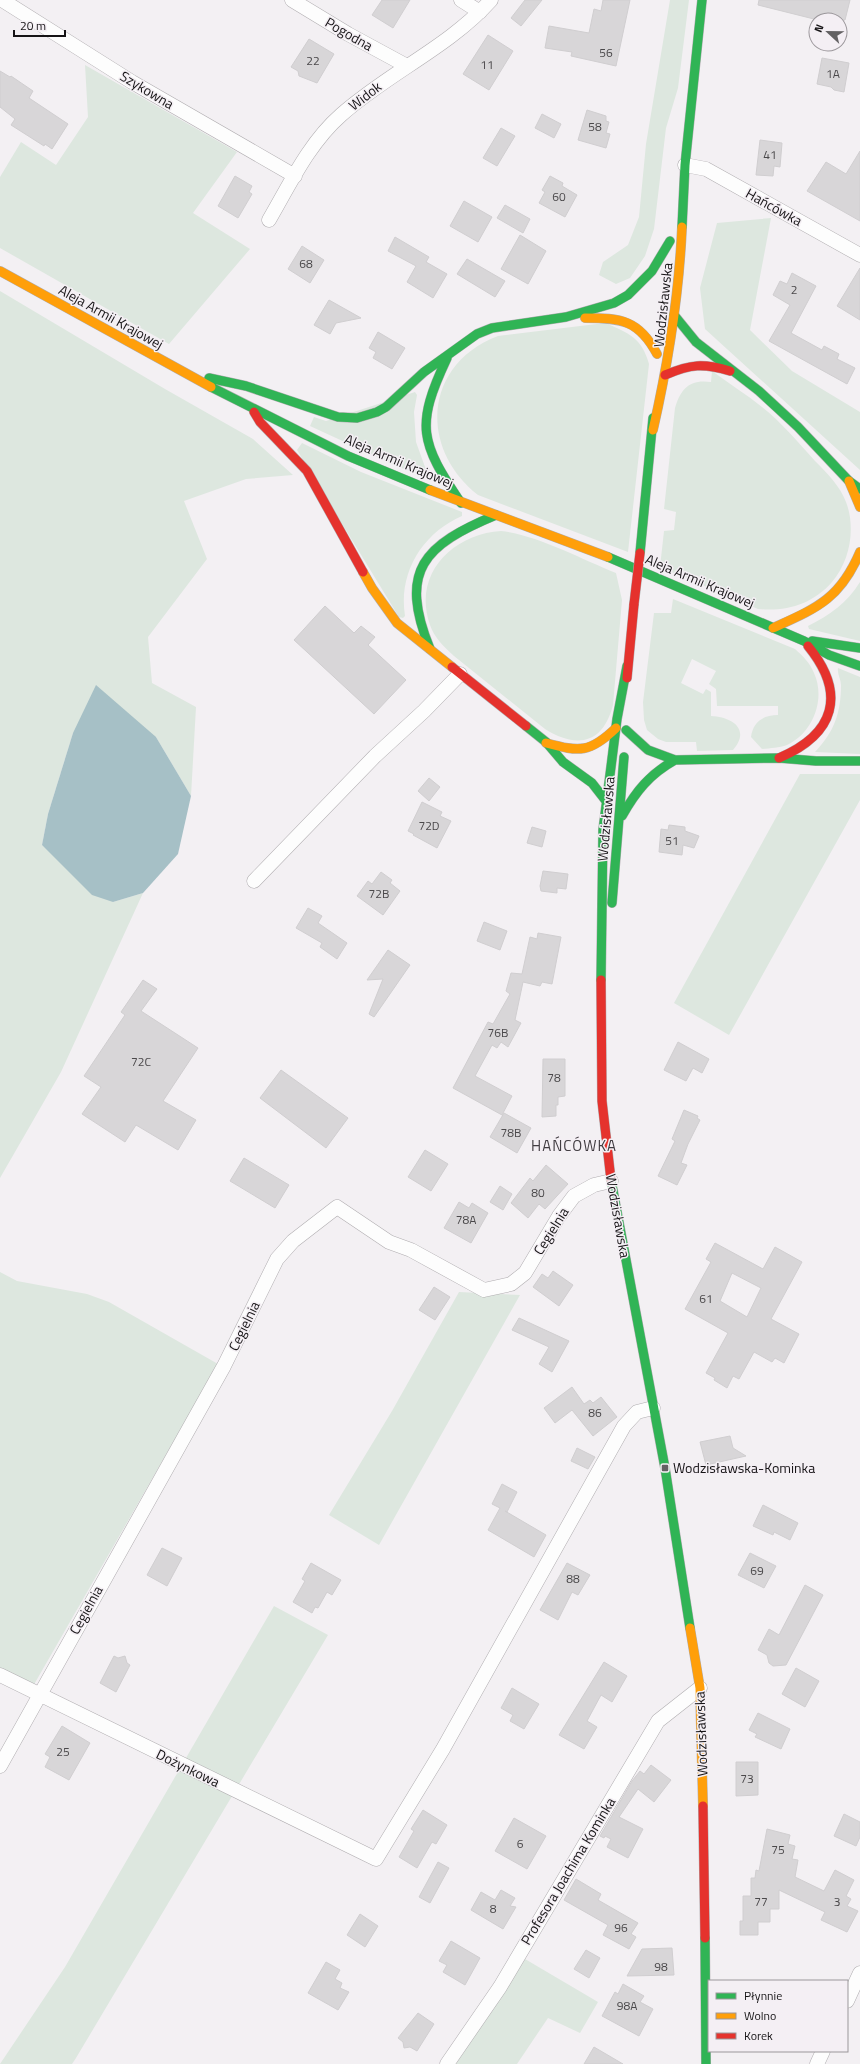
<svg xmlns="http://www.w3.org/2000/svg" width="860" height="2064" font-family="'Titillium Web',sans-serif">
<rect width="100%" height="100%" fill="#f3f0f3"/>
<path fill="#dde7df" d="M670 0H689L678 88 666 128 654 229 645 256 630 278 616 284 599 275 603 262 628 245 639 217 646 144Z
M85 65 237 152 193 213 250 249 169 344 0 248V177L21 142 56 165 88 117Z
M771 218 750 330 792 371 860 412V470L705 329 700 288 717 223Z
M0 291 165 389 253 439 293 475 246 479 184 501 207 559 148 637 152 683 196 707 191 796 156 737 73 733 48 814 42 845 113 902 143 893 61 1072 0 1178Z
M605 323C629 333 642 338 649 364L628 552 478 495C418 448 424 364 498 336Z
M712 371C728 383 746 394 762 407 781 422 798 442 815 461 827 473 840 486 846 502 856 528 850 561 832 582 813 604 786 612 758 609L660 567 664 531 674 530 676 512 664 509 675 408C681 388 690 379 711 382Z
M415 392 417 395 414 412 416 442 429 478 399 467 310 426 314 417 326 421Z
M302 443 361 472 462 512V516C423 533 398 572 405 616L403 618 399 617 297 450Z
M501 531C537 535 581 559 616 573L622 600 613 705C603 744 577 749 545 729L454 656C444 647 434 637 430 625 412 574 453 534 501 531Z
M860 582V641L809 629 808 626C830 615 847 603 860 582Z
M673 599 795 649C803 656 810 663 814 673 826 699 813 733 787 745 779 748 771 748 762 749L751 737C753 722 763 715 778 715V706H717L716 689 709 684 716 671 692 659 681 683 703 694 706 689 711 692V716C732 717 751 729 733 750L697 751 696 742H666L658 739 647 730 644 720 643 702 654 613H671Z
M838 668 860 677V754L815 752C834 732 841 713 841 685 841 679 837 674 838 668Z
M800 774H860V800L729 1035 674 1003Z
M0 1272 17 1281 87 1294 109 1302 218 1364 28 1695 0 1679Z
M459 1292 520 1295 379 1545 329 1515 392 1411Z
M274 1606 328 1635 76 2058 72 2064H0L65 1967Z
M525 1959 598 2002 580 2033 548 2018 517 2064H456Z"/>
<path fill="#a6c0c6" d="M96 685 156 737 191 796 178 854 143 893 113 902 92 895 42 845 48 814 73 733Z"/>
<path fill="#d8d6d8" stroke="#d0ced0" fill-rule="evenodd" d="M382 0H410L393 28 372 15Z
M525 0H542L521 26 511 18Z
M603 0H630L616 66 571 56 572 52 545 48 549 26 589 33 594 9 601 11Z
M759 0H850L845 20H818L758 5Z
M488 35 513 51 489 90 463 74Z
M309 39 334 54 317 83 299 76 298 71 291 67Z
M822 58 849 63 844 92 834 90 831 87 817 84Z
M0 71 10 77 11 76 33 91 29 98 68 124 52 149 45 144 44 146 11 125 15 119 0 107Z
M587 110 606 116V121L609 122 606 133 610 134 606 148 578 140Z
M542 114 561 124 554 138 535 128Z
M501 128 515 136 497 166 483 158Z
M760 140 782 143 780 167 774 166 773 176 756 175Z
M860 151V221L807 191 826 162 846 174Z
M235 176 252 186 249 192 252 194 238 218 218 206Z
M550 176 563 183 562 186 577 195 565 217 539 203 545 192 542 190Z
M464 201 492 217 478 242 450 226Z
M505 205 530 219 523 233 497 218Z
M520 235 546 251 528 284 501 269Z
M395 237 429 257 426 262 447 274 433 298 407 282 416 266 388 251Z
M302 246 324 260 310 283 288 269Z
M467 259 505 281 495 297 457 274Z
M860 268V320L837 306Z
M792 273 816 286 791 333 822 350 824 346 839 354 837 359 855 368 847 384 769 341 790 305 773 295 780 281 787 284Z
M329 300 361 318 336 323 330 334 314 325Z
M378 332 405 348 392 369 373 358 376 352 369 348Z
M325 606 354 633 361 626 375 637 368 645 406 680 374 714 294 640Z
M429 778 440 787 429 801 418 791Z
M422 802 442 812 440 816 451 821 437 848 413 835 414 834 408 831Z
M669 825 685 827V831L699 836 694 848 683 845 682 855 659 852 661 829 668 830Z
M532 827 546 831 542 847 527 843Z
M543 871 568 874 566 889 557 888V893L541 891 540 886Z
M381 872 392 880 390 883 400 891 383 915 357 896 368 881 372 884Z
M308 908 322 916 318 923 347 943 337 959 320 947 322 943 296 928Z
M484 922 507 931 500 950 477 941Z
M538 933 561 937 552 984 542 982 540 986 523 982 515 1020 521 1023 508 1047 501 1042 497 1048 492 1045 475 1076 512 1096 502 1115 453 1088 488 1022 493 1024 510 994 506 991 511 973 522 974 530 937 537 939Z
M388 950 410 965 374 1017 369 1014 383 979 367 980Z
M143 980 157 989 141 1011 198 1048 163 1101 196 1120 178 1150 136 1125 125 1142 82 1114 101 1087 84 1076 125 1015 121 1012Z
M678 1042 709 1059 702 1073 693 1068 686 1081 664 1070Z
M543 1059H565V1096L558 1097V1105H556V1116L542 1117Z
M281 1070 348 1118 326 1148 260 1098Z
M684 1110 698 1116 697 1118 700 1120 688 1144 681 1163 687 1165 677 1185 658 1176 675 1141 672 1139Z
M504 1113 531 1128 517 1153 490 1137Z
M425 1150 448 1164 431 1191 408 1177Z
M244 1158 289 1185 275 1208 230 1181Z
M546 1165 568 1184 545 1209 539 1204 528 1218 511 1203 530 1178 533 1181Z
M500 1186 512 1194 503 1210 490 1202Z
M459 1202 469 1208 472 1203 488 1213 471 1243 444 1228Z
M715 1243 763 1269 775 1247 802 1262 771 1319 799 1334 784 1363 775 1358 772 1362 754 1352 739 1379 733 1376 727 1388 714 1380 715 1378 706 1373 728 1333 685 1309 711 1262 706 1259ZM732 1273 761 1288 747 1317 720 1301Z
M553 1271 573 1285 559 1306 533 1287 542 1274 548 1278Z
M434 1287 450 1297 435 1320 419 1310Z
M519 1318 569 1341 552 1372 539 1364 549 1347 512 1330Z
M572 1387 584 1404 590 1400 593 1403 601 1397 617 1417 593 1436 572 1410 555 1423 544 1408Z
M730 1436 733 1448 746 1456 706 1465 700 1442Z
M577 1448 595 1457 588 1469 571 1461Z
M502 1484 517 1492 507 1512 505 1511 546 1535 534 1557 488 1530 500 1508 492 1504Z
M763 1505 798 1523 790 1540 774 1532 773 1535 753 1526Z
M162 1548 182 1558 167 1586 147 1575Z
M750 1553 776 1566 764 1588 738 1575Z
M311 1563 341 1580 332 1595 327 1592 318 1608 315 1607 312 1613 293 1602 305 1581 302 1579Z
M567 1563 590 1575 578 1595 572 1592 558 1620 540 1610Z
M805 1585 823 1595 786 1665 773 1666 769 1663 767 1655 758 1650 769 1629 779 1635Z
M114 1656 118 1658 125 1656 127 1663 130 1665 116 1692 100 1683Z
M604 1662 627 1676 612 1702 601 1695 587 1721 597 1727 584 1749 559 1735Z
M796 1668 819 1681 805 1707 782 1694Z
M512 1688 539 1704 524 1729 510 1721 513 1715 501 1708Z
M758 1713 790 1729 781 1749 755 1737 757 1734 749 1730Z
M62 1726 90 1743 69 1780 45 1767 50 1757 45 1754Z
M736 1762H758V1795L736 1796Z
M651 1765 671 1780 654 1802 638 1789 619 1817 643 1829 628 1858 607 1847 611 1839 605 1836 604 1838 600 1836 632 1781 640 1771 644 1774Z
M423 1810 447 1825 436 1844 432 1842 417 1868 399 1857 414 1831 411 1829Z
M844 1814 860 1822V1837L856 1846 834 1836Z
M514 1818 546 1836 527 1869 495 1851Z
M767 1829 790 1835 788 1844 795 1846 792 1859 798 1860 795 1877 824 1891 835 1870 854 1880 846 1896 851 1899 847 1906 858 1911 847 1932 821 1920 825 1912 779 1890V1909H770V1922H758V1935H740V1921H743V1896H751V1878H755L756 1870 759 1871Z
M438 1862 449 1868 430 1903 419 1897Z
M576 1879 601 1894 598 1900 638 1923 631 1934 636 1937 629 1949 603 1935 608 1925 564 1900Z
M501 1890 515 1898 510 1906 516 1907 503 1929 471 1910 481 1892 495 1900Z
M360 1914 378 1926 365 1947 347 1935Z
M451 1941 480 1958 465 1985 443 1972 447 1965 439 1961Z
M672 1948 674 1975 627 1976 642 1949Z
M586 1950 600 1958 589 1978 574 1969Z
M326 1962 340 1970 335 1979 342 1983 340 1988 349 1992 338 2010 308 1993Z
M623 1984 644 1996 640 2002 653 2009 639 2036 602 2016 615 1992 618 1994Z
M418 2013 434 2024 417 2051 410 2047 404 2048 403 2042 398 2038Z
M594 2047 623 2064H584Z"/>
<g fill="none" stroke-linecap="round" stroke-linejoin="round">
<g stroke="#b0adb0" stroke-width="15">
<path id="street" d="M2 0 132 82 295 176
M292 0 348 34 407 66
M461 0 480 12
M685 165 706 169 860 255
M269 220C290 184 309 143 341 115 388 73 449 47 491 0
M254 881 375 756 424 711 460 674
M0 1675 376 1859 443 1749 624 1426 637 1412 653 1408
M0 1766 224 1366 277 1259 293 1241 337 1207 389 1242 411 1250 484 1290 511 1284 525 1273 559 1216 574 1196 594 1185 611 1181
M847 2001 860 1973
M447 2064 500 1987 658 1721 700 1688
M817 2064 823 2051"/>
</g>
<g stroke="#b0adb0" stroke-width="10">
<path id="fast" d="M682 227 685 165 702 0
M674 315 696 342 759 391 798 427 849 481 860 489
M447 358C415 426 420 442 461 503
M209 378 246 386 338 417 357 418 377 412 386 407 424 372 477 334 492 328 566 317 614 303 628 295 652 271 670 241
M211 387 348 456 430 490
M640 553 653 418
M608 557 804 641 829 655 860 666
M812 641 860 648
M430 649C398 570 424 545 496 515
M526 726 546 742 563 762 592 783 606 801
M626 730 648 750 675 760 779 758 816 761H860
M622 816C636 791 650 774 675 760
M612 903 624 757
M601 980 603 830 617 719 627 666
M611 1180 665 1468 690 1628
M705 1938 706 2064"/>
</g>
<g stroke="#b0adb0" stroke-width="10">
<path id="slow" d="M0 271 211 387
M585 318C621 318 639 320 657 354
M653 430C668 364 679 295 682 227
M849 481 860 507
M430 490 608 557
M363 572 372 588 397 623 452 667
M773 628C817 608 840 599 860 552
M546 743C580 752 590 753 616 728
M690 1628 700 1688 703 1806"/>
</g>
<g stroke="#b0adb0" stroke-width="10">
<path id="jam" d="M665 375C691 364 703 363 730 371
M254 412 260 422 307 471 363 572
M452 667 526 726
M627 678 634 604
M779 758C835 734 847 694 808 646
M601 980 602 1101 611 1180
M703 1806 705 1938"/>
</g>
<use href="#street" stroke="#fdfdfd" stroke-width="14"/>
<use href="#fast" stroke="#30b455" stroke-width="9"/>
<use href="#slow" stroke="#ff9f0a" stroke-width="9"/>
<use href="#jam" stroke="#e5322d" stroke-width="9"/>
<g stroke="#b0adb0" stroke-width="10" stroke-linecap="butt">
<path id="jam-bridge" d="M634 604 640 553"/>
</g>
<use href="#jam-bridge" stroke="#e5322d" stroke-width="9"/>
</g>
<rect fill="#636163" stroke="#f4eff4" stroke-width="1.5" x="661" y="1464" width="8" height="8" rx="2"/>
<g text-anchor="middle" stroke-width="3" stroke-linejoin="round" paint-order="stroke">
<g font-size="12" fill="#4a484a">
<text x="606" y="57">56</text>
<text x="313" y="65">22</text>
<text x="487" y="69">11</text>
<text x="833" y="78">1A</text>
<text x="595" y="131">58</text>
<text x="770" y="159">41</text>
<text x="559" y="201">60</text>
<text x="306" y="268">68</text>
<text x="794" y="294">2</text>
<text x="429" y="830">72D</text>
<text x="672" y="845">51</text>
<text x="379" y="898">72B</text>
<text x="498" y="1037">76B</text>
<text x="141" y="1066">72C</text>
<text x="554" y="1082">78</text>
<text x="511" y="1137">78B</text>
<text x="538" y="1197">80</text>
<text x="466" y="1224">78A</text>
<text x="706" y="1303">61</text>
<text x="595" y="1417">86</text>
<text x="757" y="1575">69</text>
<text x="573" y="1583">88</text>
<text x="63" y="1756">25</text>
<text x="747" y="1783">73</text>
<text x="520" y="1848">6</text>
<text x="778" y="1854">75</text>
<text x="761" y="1906">77</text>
<text x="837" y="1906">3</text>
<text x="493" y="1913">8</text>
<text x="621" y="1932">96</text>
<text x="661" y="1971">98</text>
<text x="627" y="2010">98A</text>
</g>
<g font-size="14" fill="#161416" stroke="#f4eff4">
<text transform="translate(349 34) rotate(30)" y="5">Pogodna</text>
<text transform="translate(147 90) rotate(31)" y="5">Szykowna</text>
<text transform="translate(365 96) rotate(-38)" y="5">Widok</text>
<text transform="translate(774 207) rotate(29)" y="5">Hańcówka</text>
<text transform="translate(663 305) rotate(-84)" y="5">Wodzisławska</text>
<text transform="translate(111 317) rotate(29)" y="5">Aleja Armii Krajowej</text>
<text transform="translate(399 461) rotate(23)" y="5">Aleja Armii Krajowej</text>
<text transform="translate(700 581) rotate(23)" y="5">Aleja Armii Krajowej</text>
<text transform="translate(606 819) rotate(-85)" y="5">Wodzisławska</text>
<text transform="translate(618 1216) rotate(80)" y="5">Wodzisławska</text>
<text transform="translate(551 1231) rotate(-58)" y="5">Cegielnia</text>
<text transform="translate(244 1326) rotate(-64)" y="5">Cegielnia</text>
<text transform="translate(86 1610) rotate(-61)" y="5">Cegielnia</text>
<text transform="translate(701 1734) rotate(-92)" y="5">Wodzisławska</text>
<text transform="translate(188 1768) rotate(26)" y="5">Dożynkowa</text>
<text transform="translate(568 1871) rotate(-59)" y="5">Profesora Joachima Kominka</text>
</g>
<g font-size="14" fill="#161416" stroke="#f4eff4" text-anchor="start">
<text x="673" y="1473">Wodzisławska-Kominka</text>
</g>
<g font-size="15" letter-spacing="1" fill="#413d41" stroke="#f4eff4">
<text x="574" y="1151">HAŃCÓWKA</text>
</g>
</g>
<rect x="708" y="1980" width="140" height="72" fill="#f4eff4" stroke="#9b979b"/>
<rect x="716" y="1993" width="20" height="6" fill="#30b455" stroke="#9b979b"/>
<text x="744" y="2000" font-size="12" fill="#161416">Płynnie</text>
<rect x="716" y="2013" width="20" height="6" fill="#ff9f0a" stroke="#9b979b"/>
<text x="744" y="2020" font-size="12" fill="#161416">Wolno</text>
<rect x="716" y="2033" width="20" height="6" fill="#e5322d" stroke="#9b979b"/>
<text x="744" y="2040" font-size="12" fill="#161416">Korek</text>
<g transform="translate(828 32) rotate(292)"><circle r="19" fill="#f4eff4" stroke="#9b979b"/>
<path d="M0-3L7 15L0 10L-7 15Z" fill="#636163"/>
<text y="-6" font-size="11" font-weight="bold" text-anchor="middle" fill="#161416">N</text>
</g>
<path d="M14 30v6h51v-6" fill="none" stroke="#161416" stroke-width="2"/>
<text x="20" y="30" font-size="12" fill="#161416" stroke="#f4eff4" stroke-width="3" paint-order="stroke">20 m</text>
</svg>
